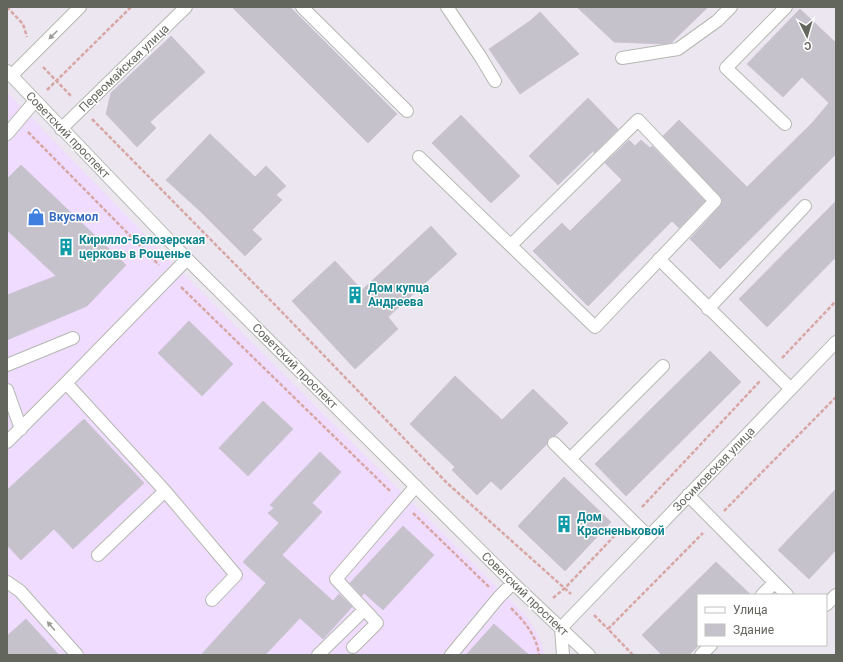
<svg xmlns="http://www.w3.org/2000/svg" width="843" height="662" font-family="Roboto,sans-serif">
<rect width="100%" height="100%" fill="#ebe6f0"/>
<path fill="#efdcfe" d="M7 92 177 268 524 614 534 628 541 642 545 655H7Z"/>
<path fill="#c6c2cb" stroke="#ccc4d5" d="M232 7H290L397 114 368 143Z
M577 7H708L672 42 664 44 614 42Z
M800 9 836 43V154L720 269 690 239 720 206 722 203V199L663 136 679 120 747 187 812 123 829 103 802 77 783 97 747 64Z
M540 12 579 54 520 94 489 49 530 21Z
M171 36 205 72 150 122 156 128 137 147 106 114 111 93Z
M588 98 618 129 594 153 593 151 558 185 529 156Z
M461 115 520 176 491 203 432 143Z
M210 134 255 177 266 166 286 186 276 195 282 200 252 230 262 239 245 256 200 211 166 180Z
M629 140 635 146 641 140 650 148 652 146 705 201 679 228 672 221 588 306 533 251 562 223 570 231 622 180 605 163Z
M21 165 126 265 87 306 7 340V295L56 276 7 230V179Z
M836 201V257L767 327 739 299Z
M431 226 457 254 388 317 398 329 355 369 292 301 335 261 362 290Z
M189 321 233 364 202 396 158 353Z
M710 351 741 382 626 496 595 464Z
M455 376 502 420 533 389 568 423 555 436 549 437 547 444 501 490 491 481 477 495 452 470 455 467 410 424Z
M263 401 293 429 248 476 219 448Z
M84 419 144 483 73 549 54 529 21 560 7 545V490Z
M320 452 341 472 312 503 322 512 282 555 333 601 339 594 352 607 323 639 300 618 265 655H201L266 583 243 562 279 523 268 513 274 508 270 505Z
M564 477 611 522 565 571 518 526Z
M836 489V550L809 579 778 550Z
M403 526 434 555 383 610 364 593 362 596 350 583Z
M716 562 751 595H698V646L689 655H662L642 635Z
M26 619 59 655H7V636Z
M494 624 529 655H466Z"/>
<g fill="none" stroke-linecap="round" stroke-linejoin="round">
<g stroke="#b5b8b1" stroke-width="14">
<path id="minor" d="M302 7 407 111
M447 7 480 56 495 81
M622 58 678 49 717 21 731 7
M7 71 187 259 513 583 589 655
M11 76 80 7
M785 124 726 68 786 7
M61 129 186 7
M7 134 35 101
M419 157 595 327 715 201 638 120 511 245
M187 259 66 383 165 491 236 575 212 600
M659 259 791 389
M708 309 805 206
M7 365 73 338
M7 390 21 429
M7 442 66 383
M554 443 570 459
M688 495 787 595
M648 536 570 459 663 366
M98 555 165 491
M7 582 20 591 77 655
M762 595 774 583
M826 605 836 595
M561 628 836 342
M561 628 563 655
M353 647 377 623 336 579 416 486
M318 655 364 610
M451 655 499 597 513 583
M701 655 711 645"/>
</g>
<path stroke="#d8a6a4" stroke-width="2.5" stroke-dasharray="4 2" stroke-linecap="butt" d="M7 7 23 24 27 37
M43 67 71 96
M47 90 131 7
M92 119 280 310 447 483 571 594
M28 132 159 265
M181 287 391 492
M782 358 836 301
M642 507 760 381
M724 511 836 397
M413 513 489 587
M553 598 565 588 619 531
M511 608C524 621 537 636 539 655
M594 615 608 629
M633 655 608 629 703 533"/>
<use href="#minor" stroke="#fff" stroke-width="12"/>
</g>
<defs><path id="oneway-solid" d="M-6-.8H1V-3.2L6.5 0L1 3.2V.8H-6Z"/></defs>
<g fill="#9a9c96">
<use href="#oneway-solid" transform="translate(53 35) rotate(135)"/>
<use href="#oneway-solid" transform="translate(51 626) rotate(-131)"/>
</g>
<defs>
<g id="shop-bare" transform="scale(1.38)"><path d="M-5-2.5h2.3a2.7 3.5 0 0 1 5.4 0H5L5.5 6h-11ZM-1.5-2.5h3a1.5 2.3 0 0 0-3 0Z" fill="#3f7fe0" stroke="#fff" stroke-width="2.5" paint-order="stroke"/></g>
<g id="building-bare" transform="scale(1.38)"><path d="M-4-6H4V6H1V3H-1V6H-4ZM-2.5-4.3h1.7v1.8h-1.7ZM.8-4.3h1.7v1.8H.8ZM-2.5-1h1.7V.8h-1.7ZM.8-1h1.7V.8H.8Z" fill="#0f9aa8" stroke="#fff" stroke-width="2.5" paint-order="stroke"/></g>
</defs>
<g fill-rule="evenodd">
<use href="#shop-bare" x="36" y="217"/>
<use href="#building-bare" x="66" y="247"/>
<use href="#building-bare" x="355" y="295"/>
<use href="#building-bare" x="564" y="524"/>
</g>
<g text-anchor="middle" stroke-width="3" stroke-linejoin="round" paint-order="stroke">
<g font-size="12" fill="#63665d" stroke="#fff">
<text transform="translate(124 68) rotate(-44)" y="4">Первомайская улица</text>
<text transform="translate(68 135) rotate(46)" y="4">Советский проспект</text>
<text transform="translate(295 366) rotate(45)" y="4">Советский проспект</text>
<text transform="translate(714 469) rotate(-46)" y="4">Зосимовская улица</text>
<text transform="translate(525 594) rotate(44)" y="4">Советский проспект</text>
</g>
<g font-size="12" font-weight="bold" fill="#366cbe" stroke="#fff" text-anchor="start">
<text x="49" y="221">Вкусмол</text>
</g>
<g font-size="12" font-weight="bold" fill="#0d838f" stroke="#fff" text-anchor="start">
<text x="79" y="244">Кирилло-Белозерская<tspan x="79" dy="14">церковь в Рощенье</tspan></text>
<text x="368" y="292">Дом купца<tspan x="368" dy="14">Андреева</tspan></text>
<text x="577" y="521">Дом<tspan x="577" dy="14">Красненьковой</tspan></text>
</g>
</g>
<rect width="843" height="662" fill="none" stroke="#63665d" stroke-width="16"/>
<rect x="697" y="594" width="130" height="52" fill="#ffffff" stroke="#c1c2be"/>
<rect x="705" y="607" width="20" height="6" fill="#ffffff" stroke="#c1c2be"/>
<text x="733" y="614" font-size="12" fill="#63665d">Улица</text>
<rect x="705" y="624" width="20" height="12" fill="#c6c2cb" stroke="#c1c2be"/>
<text x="733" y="634" font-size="12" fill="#63665d">Здание</text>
<g transform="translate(807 36) rotate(175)" stroke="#ffffff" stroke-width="3" paint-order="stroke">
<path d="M0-3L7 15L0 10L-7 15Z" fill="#63665d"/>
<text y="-6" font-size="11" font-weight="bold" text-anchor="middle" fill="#63665d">С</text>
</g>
</svg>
